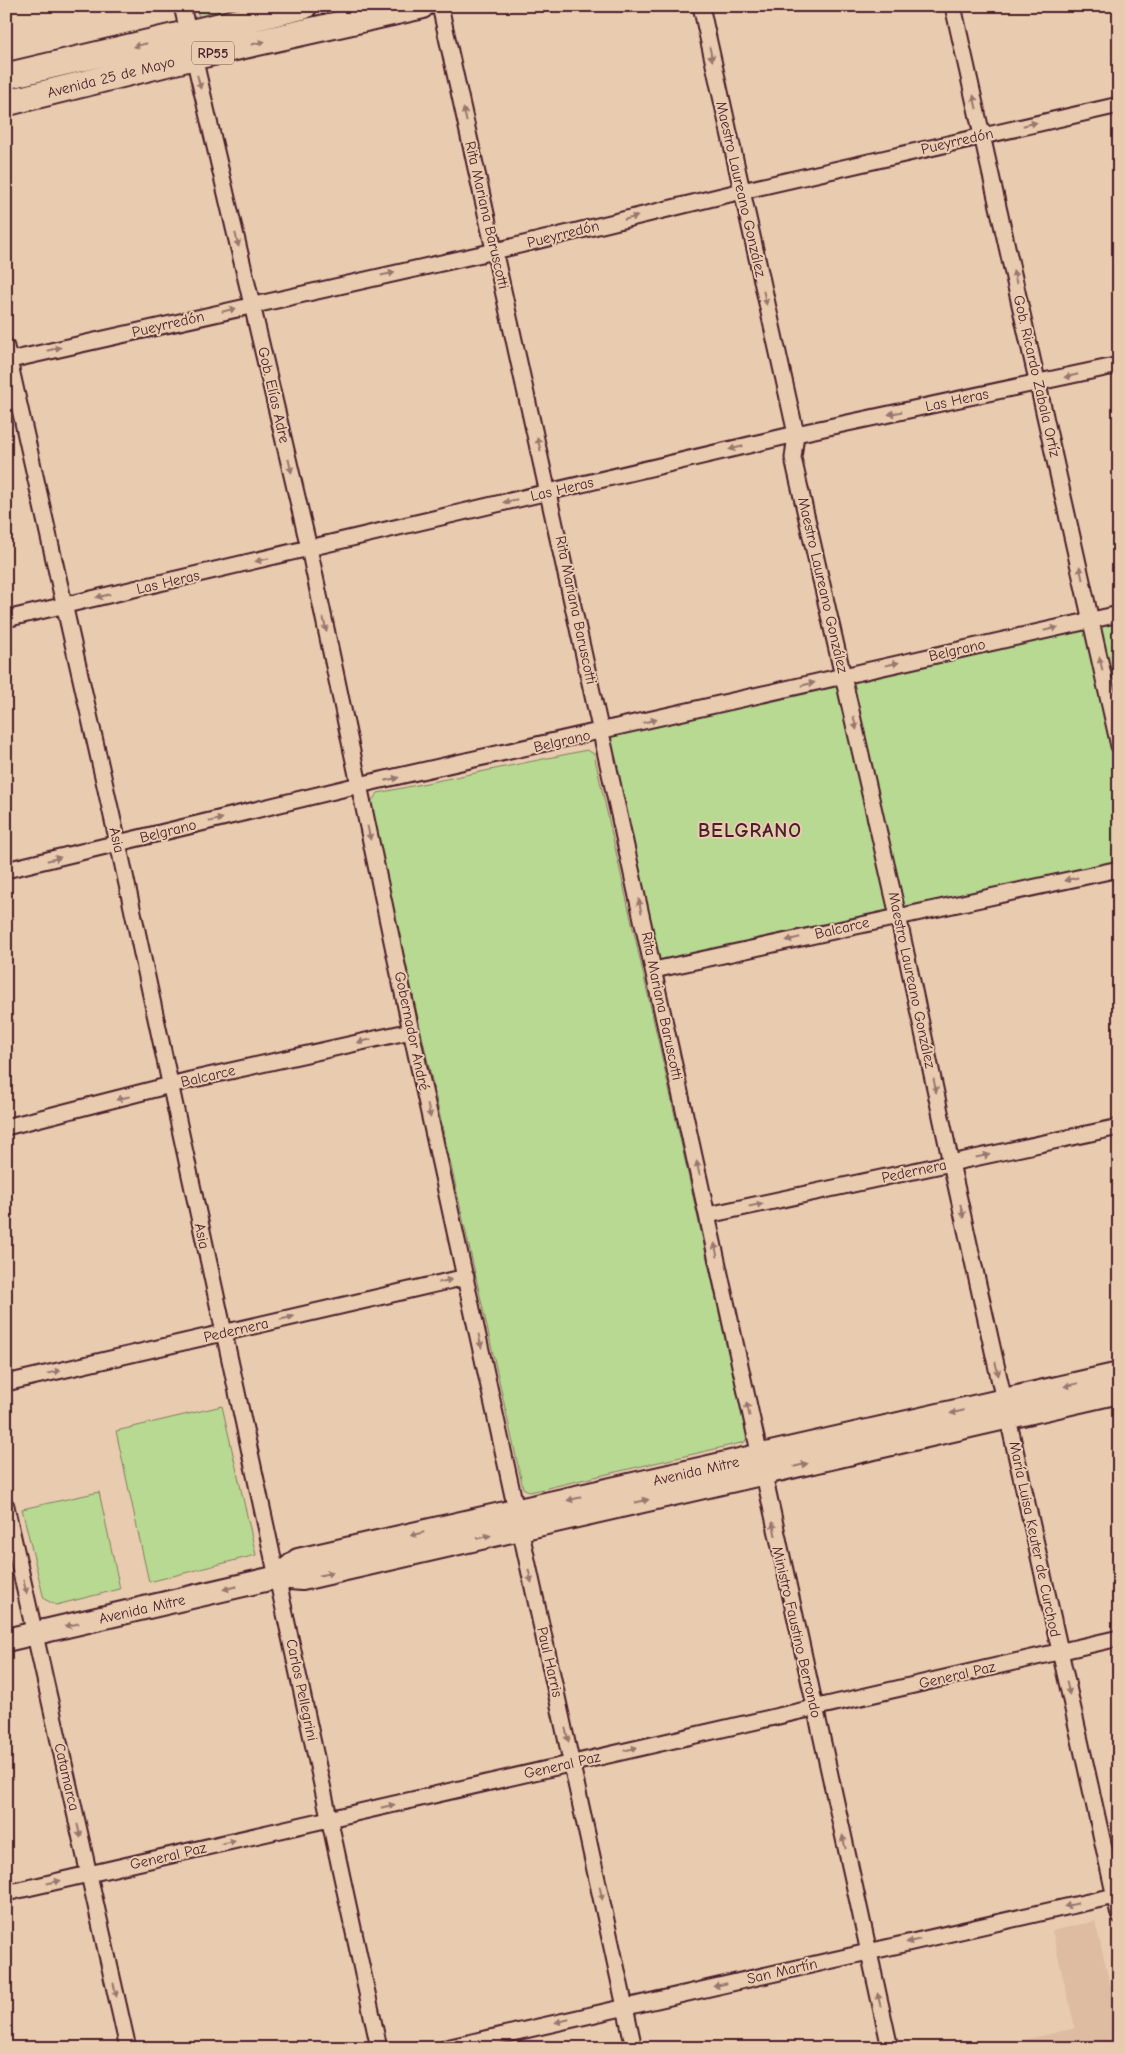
<svg xmlns="http://www.w3.org/2000/svg" width="1125" height="2054" font-family="'Comic Neue',sans-serif">
<rect width="100%" height="100%" fill="#e9ccb0"/>
<filter id="ink" filterUnits="userSpaceOnUse"><feTurbulence type="fractalNoise" baseFrequency=".02" numOctaves="2"/><feDisplacementMap in="SourceGraphic" scale="10" xChannelSelector="R" yChannelSelector="G"/><feConvolveMatrix kernelMatrix="1 2 1 2 8 2 1 2 1" color-interpolation-filters="sRGB"/></filter>
<g filter="url(#ink)">
<path fill="#ddbca2" d="M1095 1921 1119 2021V2048H1016L1015 2042 1075 2028 1052 1931Z"/>
<path fill="#b7d992" stroke="#807c5e" d="M196 6H253L199 18Z
M1119 613V869L654 970 602 732Z
M587 750 594 754 747 1437 745 1442 530 1492 523 1488 370 803 378 793Z
M222 1406 256 1555 149 1582 116 1431Z
M99 1492 120 1589 56 1605 44 1599 22 1509Z"/>
<g fill="none" stroke-linecap="round" stroke-linejoin="round">
<g stroke="#4a1f2b" stroke-width="19">
<path id="minor" d="M182 6 309 548 411 1031 634 2048
M440 6C593 686 738 1368 890 2048
M701 6 796 434 793 458 898 916 951 1163 1119 1915
M953 6 1119 746
M6 347 118 843 379 2048
M6 361 495 251 742 191 1119 105
M6 619 796 434 1119 365
M6 870 359 785 1119 614
M654 970 1119 869
M6 1127 190 1080 411 1031
M708 1215 1119 1127
M6 1383 466 1277
M6 1506 128 2048
M6 1893 1119 1638
M446 2048 1119 1895"/>
</g>
<g stroke="#4a1f2b" stroke-width="26">
<path id="secondary" d="M278 1577 298 1560 1119 1374
M6 1640 278 1577 302 1579 1119 1392"/>
</g>
<g stroke="#4a1f2b" stroke-width="29">
<path id="primary" d="M6 76 304 6
M6 103 193 57 421 6"/>
</g>
<use href="#minor" stroke="#e9ccb0" stroke-width="15"/>
<use href="#secondary" stroke="#e9ccb0" stroke-width="22"/>
<use href="#primary" stroke="#e9ccb0" stroke-width="25"/>
</g>
<defs><path id="oneway-solid" d="M-6-.8H1V-3.2L6.5 0L1 3.2V.8H-6Z" transform="scale(1.25)"/></defs>
<g fill="#9a766e">
<use href="#oneway-solid" transform="translate(258 43) rotate(-13)"/>
<use href="#oneway-solid" transform="translate(140 45) rotate(167)"/>
<use href="#oneway-solid" transform="translate(711 54) rotate(78)"/>
<use href="#oneway-solid" transform="translate(199 82) rotate(76)"/>
<use href="#oneway-solid" transform="translate(975 102) rotate(-103)"/>
<use href="#oneway-solid" transform="translate(465 115) rotate(-103)"/>
<use href="#oneway-solid" transform="translate(1030 124) rotate(-13)"/>
<use href="#oneway-solid" transform="translate(631 218) rotate(-14)"/>
<use href="#oneway-solid" transform="translate(237 240) rotate(76)"/>
<use href="#oneway-solid" transform="translate(388 274) rotate(-12)"/>
<use href="#oneway-solid" transform="translate(1015 277) rotate(-103)"/>
<use href="#oneway-solid" transform="translate(765 298) rotate(77)"/>
<use href="#oneway-solid" transform="translate(229 310) rotate(-13)"/>
<use href="#oneway-solid" transform="translate(54 349) rotate(-13)"/>
<use href="#oneway-solid" transform="translate(1071 376) rotate(167)"/>
<use href="#oneway-solid" transform="translate(895 413) rotate(168)"/>
<use href="#oneway-solid" transform="translate(539 444) rotate(-103)"/>
<use href="#oneway-solid" transform="translate(736 448) rotate(167)"/>
<use href="#oneway-solid" transform="translate(290 466) rotate(77)"/>
<use href="#oneway-solid" transform="translate(510 501) rotate(167)"/>
<use href="#oneway-solid" transform="translate(262 560) rotate(167)"/>
<use href="#oneway-solid" transform="translate(1081 573) rotate(-103)"/>
<use href="#oneway-solid" transform="translate(103 596) rotate(167)"/>
<use href="#oneway-solid" transform="translate(325 625) rotate(78)"/>
<use href="#oneway-solid" transform="translate(1051 629) rotate(-13)"/>
<use href="#oneway-solid" transform="translate(892 664) rotate(-13)"/>
<use href="#oneway-solid" transform="translate(1101 664) rotate(-102)"/>
<use href="#oneway-solid" transform="translate(808 684) rotate(-13)"/>
<use href="#oneway-solid" transform="translate(650 721) rotate(-13)"/>
<use href="#oneway-solid" transform="translate(855 723) rotate(77)"/>
<use href="#oneway-solid" transform="translate(392 779) rotate(-13)"/>
<use href="#oneway-solid" transform="translate(216 820) rotate(-14)"/>
<use href="#oneway-solid" transform="translate(369 833) rotate(78)"/>
<use href="#oneway-solid" transform="translate(54 859) rotate(-14)"/>
<use href="#oneway-solid" transform="translate(1071 879) rotate(168)"/>
<use href="#oneway-solid" transform="translate(640 906) rotate(-102)"/>
<use href="#oneway-solid" transform="translate(793 939) rotate(167)"/>
<use href="#oneway-solid" transform="translate(364 1041) rotate(167)"/>
<use href="#oneway-solid" transform="translate(935 1086) rotate(78)"/>
<use href="#oneway-solid" transform="translate(123 1098) rotate(166)"/>
<use href="#oneway-solid" transform="translate(429 1111) rotate(77)"/>
<use href="#oneway-solid" transform="translate(983 1156) rotate(-12)"/>
<use href="#oneway-solid" transform="translate(698 1168) rotate(-102)"/>
<use href="#oneway-solid" transform="translate(756 1205) rotate(-12)"/>
<use href="#oneway-solid" transform="translate(962 1211) rotate(77)"/>
<use href="#oneway-solid" transform="translate(716 1250) rotate(-102)"/>
<use href="#oneway-solid" transform="translate(445 1281) rotate(-13)"/>
<use href="#oneway-solid" transform="translate(287 1318) rotate(-13)"/>
<use href="#oneway-solid" transform="translate(480 1341) rotate(78)"/>
<use href="#oneway-solid" transform="translate(997 1369) rotate(77)"/>
<use href="#oneway-solid" transform="translate(54 1372) rotate(-13)"/>
<use href="#oneway-solid" transform="translate(1071 1385) rotate(167)"/>
<use href="#oneway-solid" transform="translate(748 1409) rotate(-102)"/>
<use href="#oneway-solid" transform="translate(957 1412) rotate(167)"/>
<use href="#oneway-solid" transform="translate(801 1465) rotate(-13)"/>
<use href="#oneway-solid" transform="translate(574 1499) rotate(167)"/>
<use href="#oneway-solid" transform="translate(642 1501) rotate(-13)"/>
<use href="#oneway-solid" transform="translate(774 1529) rotate(-103)"/>
<use href="#oneway-solid" transform="translate(417 1534) rotate(167)"/>
<use href="#oneway-solid" transform="translate(484 1537) rotate(-13)"/>
<use href="#oneway-solid" transform="translate(326 1574) rotate(-13)"/>
<use href="#oneway-solid" transform="translate(530 1576) rotate(77)"/>
<use href="#oneway-solid" transform="translate(25 1587) rotate(77)"/>
<use href="#oneway-solid" transform="translate(230 1588) rotate(167)"/>
<use href="#oneway-solid" transform="translate(72 1625) rotate(167)"/>
<use href="#oneway-solid" transform="translate(1068 1688) rotate(78)"/>
<use href="#oneway-solid" transform="translate(567 1735) rotate(77)"/>
<use href="#oneway-solid" transform="translate(631 1749) rotate(-13)"/>
<use href="#oneway-solid" transform="translate(388 1806) rotate(-13)"/>
<use href="#oneway-solid" transform="translate(79 1831) rotate(77)"/>
<use href="#oneway-solid" transform="translate(229 1842) rotate(-13)"/>
<use href="#oneway-solid" transform="translate(844 1842) rotate(-103)"/>
<use href="#oneway-solid" transform="translate(54 1882) rotate(-12)"/>
<use href="#oneway-solid" transform="translate(601 1893) rotate(78)"/>
<use href="#oneway-solid" transform="translate(1071 1905) rotate(167)"/>
<use href="#oneway-solid" transform="translate(913 1941) rotate(167)"/>
<use href="#oneway-solid" transform="translate(720 1985) rotate(167)"/>
<use href="#oneway-solid" transform="translate(115 1990) rotate(77)"/>
<use href="#oneway-solid" transform="translate(879 2000) rotate(-103)"/>
<use href="#oneway-solid" transform="translate(562 2021) rotate(167)"/>
</g>
</g>
<g text-anchor="middle" stroke-width="4" stroke-linejoin="round" paint-order="stroke">
<rect fill="#e9ccb0" stroke="#7a5353" stroke-width="1" x="192" y="41.5" width="42" height="23" rx="4"/>
<g font-size="14" font-weight="bold" fill="#4a1f2b">
<text x="213" y="58">RP55</text>
</g>
<g font-size="15" fill="#4a1f2b" stroke="#e9ccb0">
<text transform="translate(111 77) rotate(-14)" y="5">Avenida 25 de Mayo</text>
<text transform="translate(957 141) rotate(-13)" y="5">Pueyrredón</text>
<text transform="translate(741 189) rotate(77)" y="5">Maestro Laureano González</text>
<text transform="translate(487 215) rotate(77)" y="5">Rita Mariana Baruscotti</text>
<text transform="translate(563 234) rotate(-14)" y="5">Pueyrredón</text>
<text transform="translate(168 324) rotate(-13)" y="5">Pueyrredón</text>
<text transform="translate(1037 376) rotate(77)" y="5">Gob. Ricardo Zabala Ortíz</text>
<text transform="translate(274 395) rotate(77)" y="5">Gob. Elías Adre</text>
<text transform="translate(957 400) rotate(-12)" y="5">Las Heras</text>
<text transform="translate(562 489) rotate(-13)" y="5">Las Heras</text>
<text transform="translate(168 582) rotate(-13)" y="5">Las Heras</text>
<text transform="translate(823 585) rotate(77)" y="5">Maestro Laureano González</text>
<text transform="translate(576 610) rotate(78)" y="5">Rita Mariana Baruscotti</text>
<text transform="translate(957 650) rotate(-13)" y="5">Belgrano</text>
<text transform="translate(562 741) rotate(-13)" y="5">Belgrano</text>
<text transform="translate(168 831) rotate(-14)" y="5">Belgrano</text>
<text transform="translate(117 840) rotate(77)" y="5">Asia</text>
<text transform="translate(842 928) rotate(-13)" y="5">Balcarce</text>
<text transform="translate(912 980) rotate(78)" y="5">Maestro Laureano González</text>
<text transform="translate(662 1006) rotate(78)" y="5">Rita Mariana Baruscotti</text>
<text transform="translate(412 1031) rotate(78)" y="5">Gobernador André</text>
<text transform="translate(208 1076) rotate(-13)" y="5">Balcarce</text>
<text transform="translate(914 1171) rotate(-12)" y="5">Pedernera</text>
<text transform="translate(202 1236) rotate(78)" y="5">Asia</text>
<text transform="translate(236 1330) rotate(-13)" y="5">Pedernera</text>
<text transform="translate(696 1471) rotate(-13)" y="5">Avenida Mitre</text>
<text transform="translate(1035 1539) rotate(78)" y="5">María Luisa Keuter de Curchod</text>
<text transform="translate(142 1609) rotate(-13)" y="5">Avenida Mitre</text>
<text transform="translate(797 1632) rotate(77)" y="5">Ministro Faustino Berrondo</text>
<text transform="translate(550 1662) rotate(77)" y="5">Paul Harris</text>
<text transform="translate(957 1675) rotate(-13)" y="5">General Paz</text>
<text transform="translate(302 1690) rotate(78)" y="5">Carlos Pellegrini</text>
<text transform="translate(562 1765) rotate(-13)" y="5">General Paz</text>
<text transform="translate(67 1777) rotate(77)" y="5">Catamarca</text>
<text transform="translate(168 1856) rotate(-13)" y="5">General Paz</text>
<text transform="translate(782 1971) rotate(-13)" y="5">San Martín</text>
</g>
<g font-size="20" font-weight="bold" letter-spacing="1" fill="#4a1f2b" stroke="#e9ccb0">
<text x="750" y="837">BELGRANO</text>
</g>
</g>
<rect width="1125" height="2054" fill="none" stroke="#e9ccb0" stroke-width="25"/>
<rect x="12" y="12" width="1100" height="2029" fill="none" stroke="#4a1f2b" stroke-width="2" filter="url(#ink)"/>
</svg>
